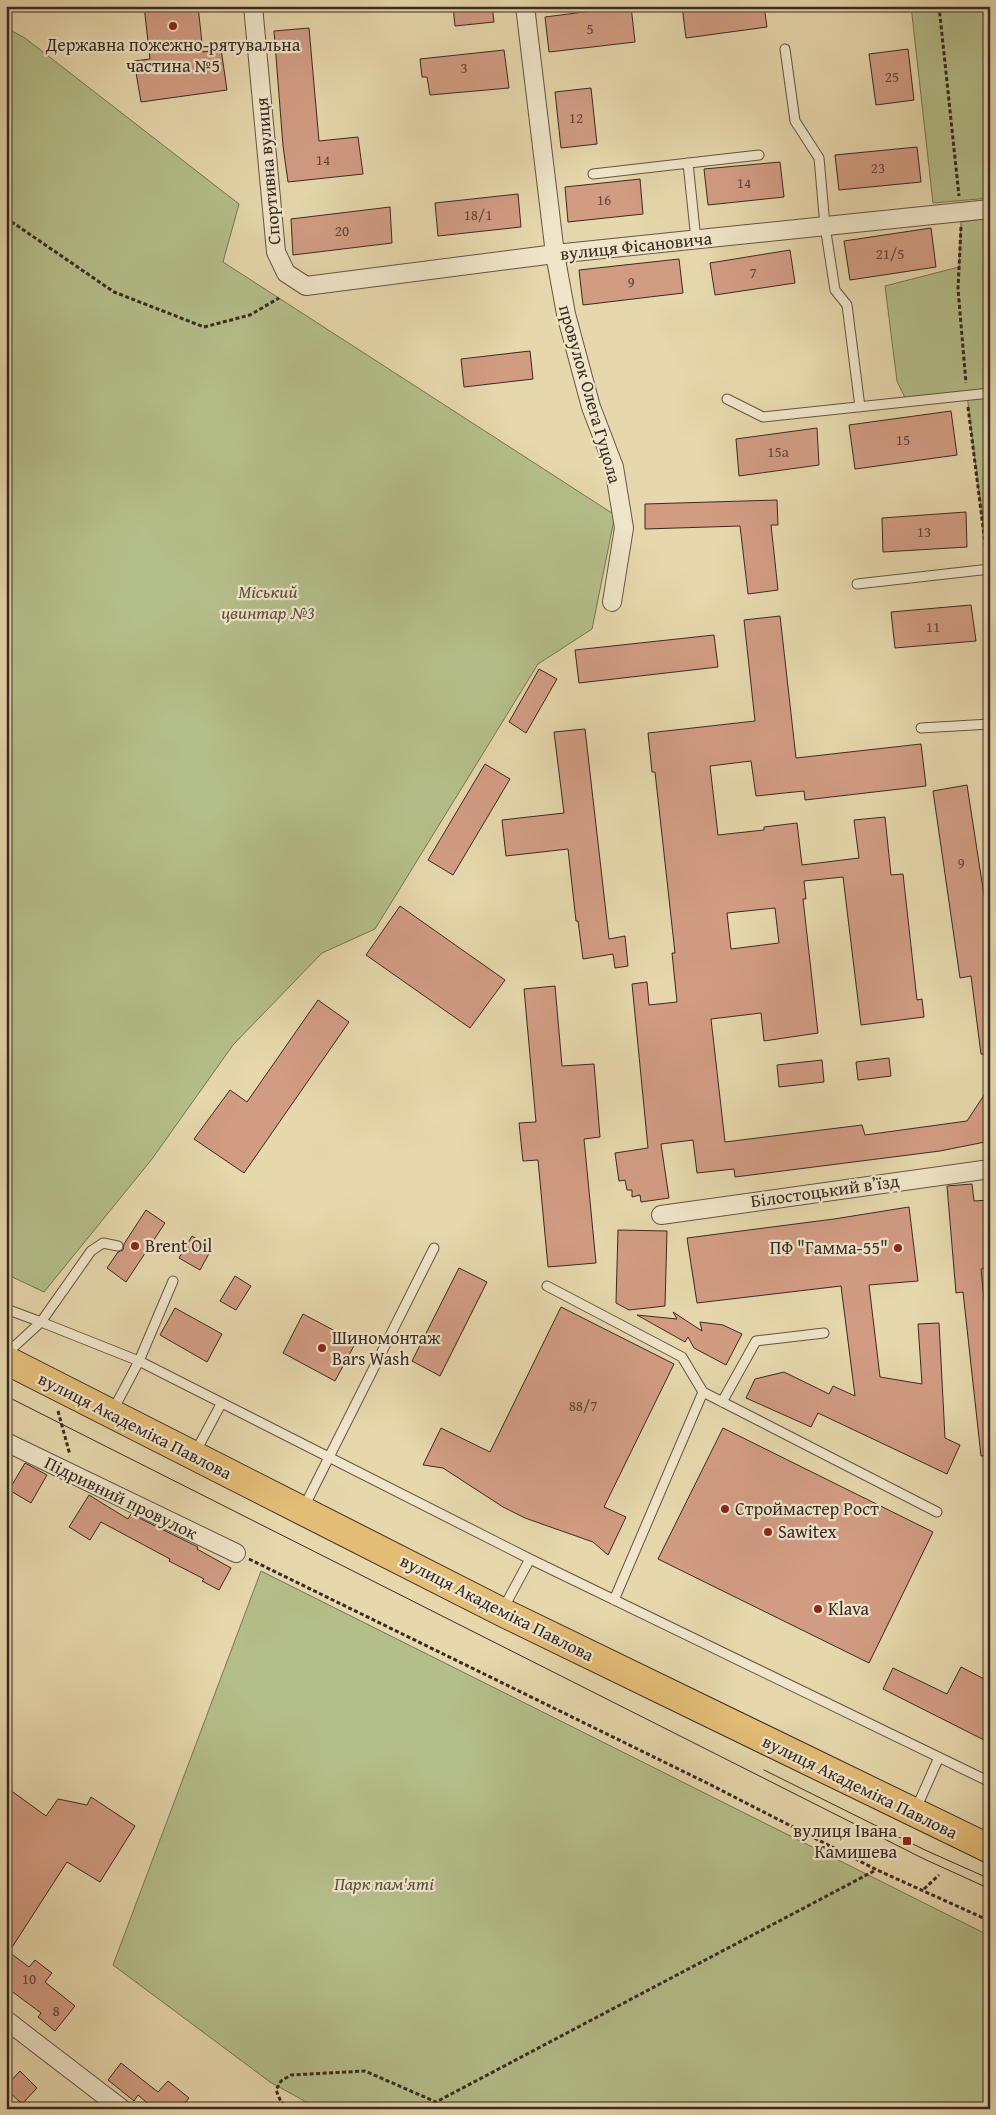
<svg xmlns="http://www.w3.org/2000/svg" width="996" height="2115" font-family="'Gentium Book Plus',serif">
<rect width="100%" height="100%" fill="#e6d7ac"/>
<filter id="stains"><feTurbulence type="fractalNoise" baseFrequency=".004" numOctaves="4"/><feColorMatrix values="0 0 0 0 .2 0 0 0 0 .09 0 0 0 0 .02 0 0 0 .5 -.17"/></filter>
<radialGradient id="worn" r=".72"><stop offset=".6" stop-color="#630" stop-opacity="0"/><stop offset="1" stop-color="#630" stop-opacity=".3"/></radialGradient>
<path fill="#b4be8a" stroke="#777456" d="M911 6H990V198L933 203Z
M6 28 25 38 239 204 223 262 615 515 592 629 538 664 375 929 322 953 233 1045 152 1159 44 1292 6 1274Z
M990 218V580L967 395 907 402 897 381 885 286 959 267 961 222Z
M261 1571 990 1936V2109H319L270 2082 113 1965Z"/>
<path fill="#d29c83" stroke="#3a2923" fill-rule="evenodd" d="M144 6H198L203 52 221 49 227 90 141 102 134 61 150 59Z
M453 6H492L494 22 455 26Z
M631 6 635 42 549 52 545 17Z
M682 6H764L767 27 686 38Z
M309 28 319 141 358 137 363 174 288 182 283 146 274 31Z
M908 49 914 100 876 105 869 54Z
M504 50 509 88 430 95 427 77H422L420 59Z
M591 88 597 144 561 148 555 92Z
M917 147 921 182 839 190 835 155Z
M780 162 784 197 708 205 704 169Z
M640 179 643 214 568 222 565 187Z
M518 194 521 227 438 236 435 203Z
M390 207 392 243 293 255 291 219Z
M931 228 936 267 850 280 844 241Z
M790 250 795 283 715 295 710 263Z
M679 259 683 293 583 305 579 270Z
M530 351 533 379 464 387 461 359Z
M951 411 957 455 855 469 849 425Z
M817 428 819 465 739 476 736 439Z
M777 500 778 525H771L778 590 748 594 740 526 645 529V504Z
M966 512 967 547 883 552 882 518Z
M971 605 976 641 895 648 891 612Z
M780 616 796 758 921 744 926 786 805 800 804 791 756 796 751 761 710 766 718 835 764 830V827L797 823 802 865 859 858 854 820 885 817 891 875 903 874 917 1000 922 999 924 1017 861 1025 843 877 804 881 806 899H803L818 1033 764 1041 761 1013 711 1019 725 1142 862 1125 865 1135 967 1121 990 1086V1141L940 1151 735 1177 734 1169 697 1173 693 1140 661 1144 669 1198 641 1202 640 1195 632 1197V1190H627L625 1180 619 1181 615 1153 648 1148 632 984 647 982 649 1005 677 1002 672 953H675L655 772H652L648 733 755 721 744 620ZM775 908 779 943 731 949 727 913Z
M714 635 718 667 579 683 575 650Z
M539 669 557 679 526 733 509 722Z
M585 729 609 939 625 936 628 966 615 968 613 954 583 959 578 921H576L568 849 506 856 502 820 564 813 554 732Z
M485 764 510 779 453 875 428 860Z
M967 785 990 934V1054H981L971 976 960 978 933 791Z
M400 906 505 980 470 1028 366 955Z
M555 986 562 1066 594 1064 600 1137 584 1139 596 1263 548 1267 538 1160 523 1161 519 1123 536 1122 524 989Z
M318 1000 349 1022 244 1173 194 1139 230 1090 247 1102Z
M889 1058 891 1076 858 1080 856 1062Z
M822 1060 824 1082 779 1087 777 1065Z
M972 1184 974 1201 990 1200V1268L981 1269 990 1360V1455L981 1456 963 1292 956 1293 947 1186Z
M909 1207 918 1281 869 1285 880 1377 922 1384 918 1324 939 1323 945 1438 960 1445 947 1474 818 1413 811 1427 746 1398 755 1379 784 1372 829 1394 833 1386 855 1396 841 1286 697 1303 687 1238 834 1219Z
M146 1210 165 1223 126 1282 107 1268 118 1252 123 1250 124 1244Z
M618 1230 667 1231 665 1306 629 1310 616 1303Z
M192 1236 212 1248 200 1270 179 1258Z
M459 1268 487 1282 440 1376 412 1361Z
M235 1276 251 1286 236 1310 220 1301Z
M561 1307 674 1364 604 1507 626 1517 608 1555 593 1542 525 1518 503 1507 443 1468 423 1465 441 1428 490 1452Z
M175 1308 222 1334 207 1362 160 1335Z
M673 1312 702 1331 700 1322 723 1325 742 1334 726 1365 694 1348 688 1337 685 1342 637 1315 677 1319Z
M303 1314 356 1342 335 1381 283 1353Z
M723 1428 933 1532 869 1663 658 1559Z
M25 1463 47 1475 31 1503 9 1490Z
M89 1495 128 1519 131 1514 198 1547 197 1549 231 1568 219 1590 202 1581 204 1579 169 1561 170 1559 101 1522 90 1540 69 1527Z
M961 1667 990 1682V1743L883 1689 893 1668 947 1694Z
M6 1787 46 1816 58 1799 87 1805 91 1797 135 1826 100 1882 67 1862 9 1952 29 1967 35 1960 52 1973 45 1982 75 2006 55 2031 38 2017 41 2013 6 1987Z
M121 2063 158 2092 168 2081 189 2098 180 2109H154L138 2095 134 2101 108 2080Z
M20 2071 37 2088 22 2104 6 2089V2086Z"/>
<g fill="none" stroke-linecap="round" stroke-linejoin="round">
<g stroke="#655445" stroke-width="11">
<path id="lane" d="M785 49 795 121 819 158 825 226 835 290 847 305 860 407
M688 163 696 240
M593 174 759 155
M727 399 763 417 990 393
M857 584 990 569
M921 728 990 724
M547 1286 682 1357 703 1392 937 1512
M6 1309 41 1322 91 1251 103 1243 118 1246
M6 1354 41 1322 139 1361 530 1559 990 1782
M722 1402 756 1341 824 1333
M112 1412 139 1361 173 1281
M195 1453 221 1404
M304 1507 434 1248
M614 1600 703 1392
M503 1609 530 1559
M916 1809 939 1757"/>
</g>
<g stroke="#655445" stroke-width="20">
<path id="street" d="M253 6 276 252 286 273 306 286 555 254 990 209
M525 6 555 254 566 314 591 407 614 467 624 528 612 602
M661 1215 990 1169
M6 1442 236 1553
M6 2020 122 2109"/>
</g>
<g stroke="#3a2923" stroke-width="30">
<path id="primary" d="M6 1360 502 1612 990 1849"/>
</g>
<path stroke="#3a2923" stroke-width="3" stroke-dasharray="4 2.5" stroke-linecap="butt" d="M939 6 959 196
M6 218 114 292 204 327 250 315 279 298
M961 227 958 289 966 383
M968 407 987 559
M58 1411 70 1455
M249 1559 707 1783 877 1870 990 1921
M924 1889 939 1875
M290 2109 281 2102 276 2090 281 2081 291 2075 365 2071 436 2102 876 1870"/>
<use href="#lane" stroke="#efe5c9" stroke-width="9"/>
<use href="#street" stroke="#efe5c9" stroke-width="18"/>
<use href="#primary" stroke="#e3bc76" stroke-width="28"/>
<path stroke="#3a2923" stroke-width="1" d="M6 1396 922 1858 990 1889
M764 1770 925 1850 990 1879"/>
</g>
<g fill="#8f2418" stroke="#efe5c9" stroke-width="2">
<circle cx="173" cy="26" r="5"/>
<circle cx="135" cy="1246" r="5"/>
<circle cx="898" cy="1248" r="5"/>
<circle cx="322" cy="1348" r="5"/>
<circle cx="725" cy="1509" r="5"/>
<circle cx="768" cy="1532" r="5"/>
<circle cx="818" cy="1609" r="5"/>
<rect x="902" y="1836" width="10" height="10" rx="2.5"/>
</g>
<g text-anchor="middle" stroke-width="4.5" stroke-linejoin="round" paint-order="stroke">
<g font-size="15" fill="#60463b">
<text x="590" y="34">5</text>
<text x="464" y="73">3</text>
<text x="892" y="82">25</text>
<text x="576" y="123">12</text>
<text x="323" y="165">14</text>
<text x="878" y="173">23</text>
<text x="744" y="188">14</text>
<text x="604" y="205">16</text>
<text x="478" y="220">18/1</text>
<text x="342" y="236">20</text>
<text x="890" y="259">21/5</text>
<text x="753" y="278">7</text>
<text x="631" y="287">9</text>
<text x="903" y="445">15</text>
<text x="778" y="457">15а</text>
<text x="924" y="537">13</text>
<text x="933" y="632">11</text>
<text x="961" y="868">9</text>
<text x="583" y="1411">88/7</text>
<text x="29" y="1984">10</text>
<text x="56" y="2016">8</text>
</g>
<g font-size="18" fill="#3a2923" stroke="#efe5c9" text-anchor="start">
<text x="173" y="51" text-anchor="middle">Державна пожежно-рятувальна<tspan x="173" dy="21">частина №5</tspan></text>
<text x="145" y="1252">Brent Oil</text>
<text x="888" y="1254" text-anchor="end">ПФ "Гамма-55"</text>
<text x="332" y="1344">Шиномонтаж<tspan x="332" dy="21">Bars Wash</tspan></text>
<text x="735" y="1515">Строймастер Рост</text>
<text x="778" y="1538">Sawitex</text>
<text x="828" y="1615">Klava</text>
<text x="897" y="1837" text-anchor="end">вулиця Івана<tspan x="897" dy="21">Камишева</tspan></text>
</g>
<g font-size="18" fill="#3a2923" stroke="#efe5c9">
<text transform="translate(268 171) rotate(-95)" y="6">Спортивна вулиця</text>
<text transform="translate(636 246) rotate(-6)" y="6">вулиця Фісановича</text>
<text transform="translate(590 394) rotate(74)" y="6">провулок Олега Гуцола</text>
<text transform="translate(825 1191) rotate(-8)" y="6">Білостоцький в’їзд</text>
<text transform="translate(135 1426) rotate(27)" y="6">вулиця Академіка Павлова</text>
<text transform="translate(121 1498) rotate(26)" y="6">Підривний провулок</text>
<text transform="translate(497 1608) rotate(27)" y="6">вулиця Академіка Павлова</text>
<text transform="translate(860 1787) rotate(26)" y="6">вулиця Академіка Павлова</text>
</g>
<g font-size="18" font-style="italic" fill="#584e3d" stroke="#efe5c9">
<text x="268" y="598">Міський<tspan x="268" dy="21">цвинтар №3</tspan></text>
<text x="384" y="1890">Парк пам'яті</text>
</g>
</g>
<rect width="996" height="2115" fill="none" stroke="#e6d7ac" stroke-width="25"/>
<rect x="8" y="8" width="981" height="2100" fill="none" stroke="#3a2923" stroke-width="2.5"/>
<rect x="12" y="12" width="971" height="2090" fill="none" stroke="#3a2923"/>
<rect width="100%" height="100%" filter="url(#stains)"/>
<rect width="100%" height="100%" fill="url(#worn)"/>
</svg>
